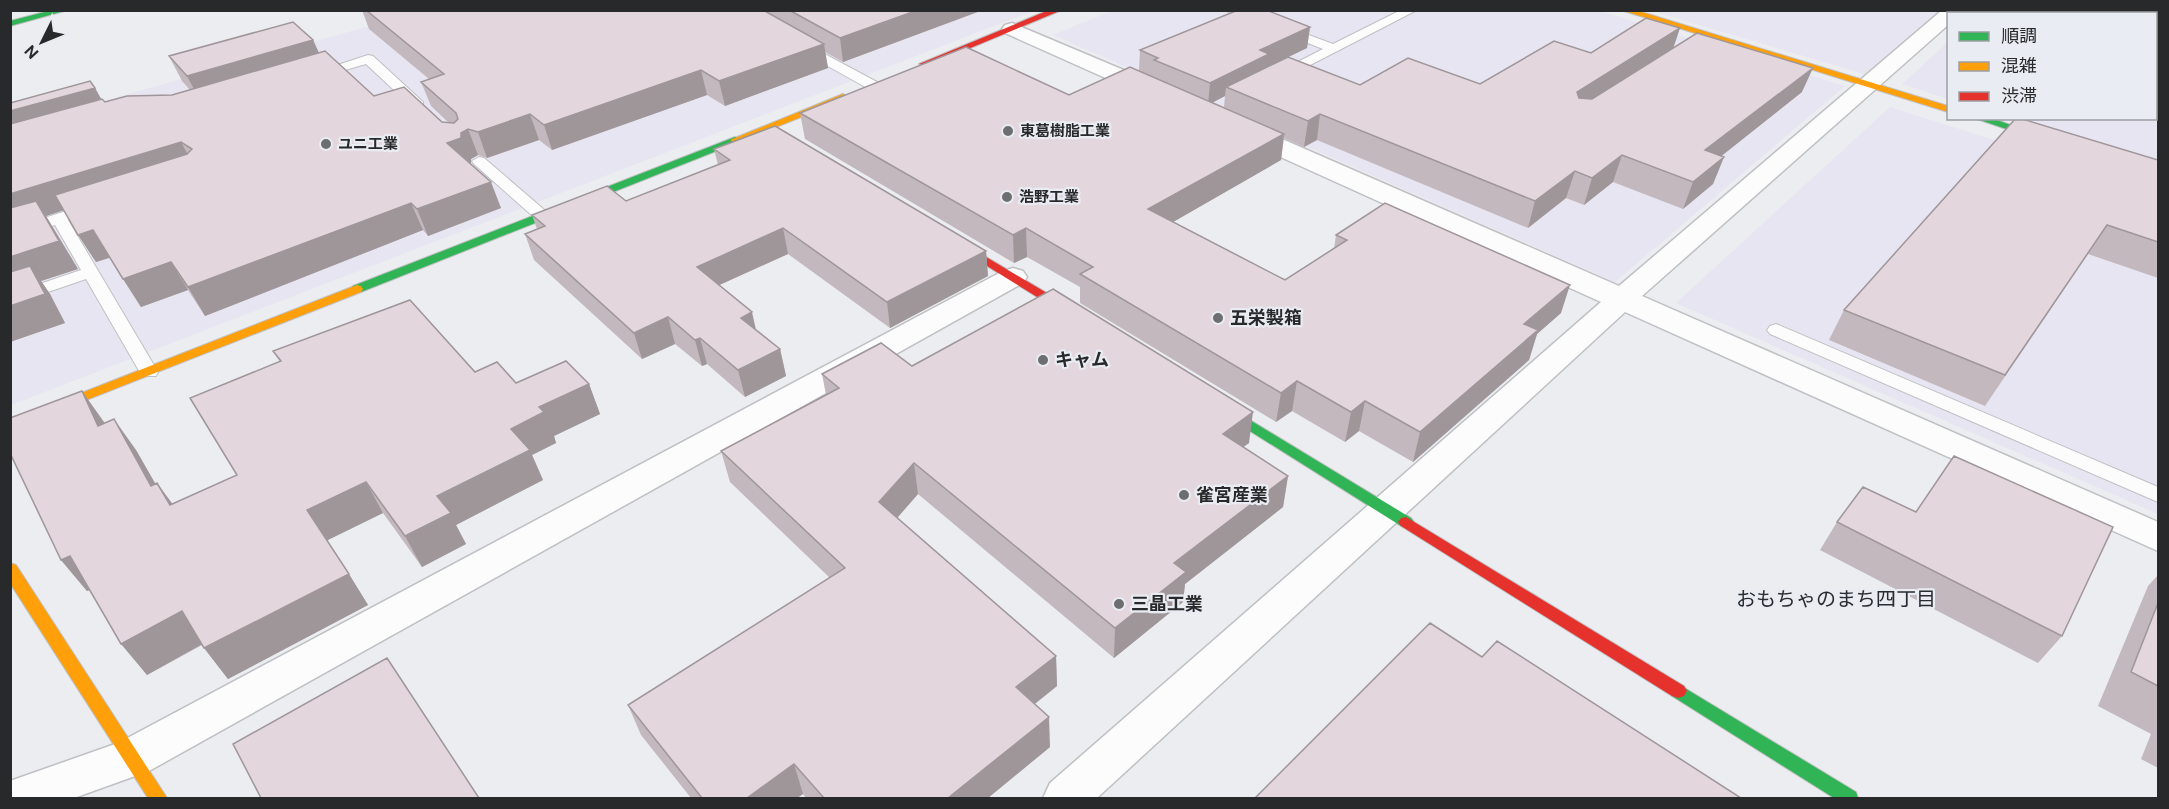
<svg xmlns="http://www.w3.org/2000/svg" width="2169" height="809" font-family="'DM Sans','Noto Sans JP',sans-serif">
<rect width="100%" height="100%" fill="#ebedf0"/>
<path fill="#e8e5f2" d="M1114 10 1600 11 1845 86 1615 282 1053 35Z
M1983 10 2158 11V162L2015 119 2156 118V14H1980Z
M423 11H1033L11 405V127Z
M1652 11H1938L1864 74Z
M1948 42V99L1902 84Z
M1890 107 2158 192V514L1676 303Z"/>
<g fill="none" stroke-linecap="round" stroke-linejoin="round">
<g stroke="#bfc0c3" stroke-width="2">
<path id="lane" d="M1224 10H1242L1333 44 1401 10H1417L1283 79 1276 75 1278 72 1323 49Z
M804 43 877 82 879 85 877 88H867L799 50V44Z
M368 55 373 56 423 102V108H413L366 64 317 78 310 74Z
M479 157 484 158 548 213 550 216 548 219H536L474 164 472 161Z
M91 203 97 205 99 208 97 211 68 220 158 372 156 376H142L86 279 10 305V294L81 270 55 225 10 239V229Z
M1776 324 2158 487V502L1770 334 1767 330 1770 326Z"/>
</g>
<g stroke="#bfc0c3" stroke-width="3">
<path id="street" d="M1941 11 1955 10 1957 14H1948V25L1642 296 2158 522V551L1625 312 1097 798H1043L1050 783 1601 302 1232 135 1229 130 1232 125 1241 123 1250 125 1619 286Z
M1012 23 1164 87 1168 92 1164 97H1148L1005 33 1002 29 1005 25Z
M1013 268 1023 271 1027 277 1023 283 149 771 74 798H10V781L118 743 1003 271Z"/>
</g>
<g stroke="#bfc0c3" stroke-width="2">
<path id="fast" d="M52 10H68L10 26V21Z
M1974 118H1991L2056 141 2055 143H2047Z
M735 137 740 140 739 142 361 292H353L351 289 353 286Z
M1212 397 1411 518 1414 522 1411 526H1401L1207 404 1205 401 1207 398Z
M1678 684 1856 792 1858 798H1834L1672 696 1669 691 1672 686Z"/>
</g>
<g stroke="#bfc0c3" stroke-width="2">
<path id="slow" d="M1621 10H1635L1948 106V112Z
M843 94 848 97 846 99 739 142 735 143 730 140Z
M357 285 361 286 363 289 361 292 10 430V421Z
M10 563 16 565 167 798H148L10 583Z"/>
</g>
<g stroke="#bfc0c3" stroke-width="2">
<path id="jam" d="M1049 10H1062L927 66 919 64Z
M949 235 1084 315 1086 318 1084 321H1076L945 240V236Z
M1406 517 1684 686 1687 691 1684 696 1678 698 1672 696 1401 526 1398 522 1401 518Z"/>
</g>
<use href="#lane" fill="#fcfcfd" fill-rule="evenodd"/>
<use href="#street" fill="#fcfcfd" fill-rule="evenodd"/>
<use href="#fast" fill="#30b455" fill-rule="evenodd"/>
<use href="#slow" fill="#ff9f0a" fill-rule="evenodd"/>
<use href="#jam" fill="#e5322d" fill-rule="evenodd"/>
</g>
<path fill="#c3b8bd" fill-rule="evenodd" d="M362 10H983L843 62 825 52 828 68 725 106 707 95 552 150 539 140 487 158 478 155 471 159V164L501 208 428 236 423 230 205 316 188 290 141 307 110 258 96 262 63 210 46 216 78 269 41 281 50 294 65 323 10 342V103L95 88 101 99 105 102 172 95 190 90 182 81 169 56 313 40 319 53 374 96 442 122H448L431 106 421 82 429 79 369 29Z
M1310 27 1307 48 1268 67 1360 85 1480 84 1591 53 1674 47 1802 92 1721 156 1724 157 1713 184 1683 209 1613 182 1584 205 1566 198 1528 228 1317 140 1304 147 1284 138 1281 160 1173 222 1285 280 1334 249 1336 235 1561 313 1537 334 1529 360 1413 462 1359 431 1345 442 1292 411 1276 422 1080 303V287L1027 257 1014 263 805 139 800 113 1069 95 1139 70 1140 50ZM1225 96 1224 107 1213 102Z
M2156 29 2158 30V113L2156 112Z
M714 149 986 251 988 276 890 328 788 254 719 285 756 330 780 349 786 376 745 397 707 364 702 366 675 344 642 359 534 260 525 234 537 229 532 215 626 201 718 165Z
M2158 160V278L2088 254 1985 406 1829 340 1844 310Z
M273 351 475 372 516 383 589 384 600 414 554 436 556 443 532 455 543 480 456 525 466 544 422 567 383 513 327 540 368 605 228 679 202 645 147 675 90 590 87 591 61 560 105 423 136 450 155 484 172 504 237 475 280 362Z
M912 366 1249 443 1243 447 1288 476 1283 507 1185 584 1183 602 1114 658 918 494 897 518 1056 656 1057 686 1035 704 1050 747 988 798H806L803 794 797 798H691L641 735 628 705 830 578 730 482 721 451 826 395 822 374Z
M1916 512 2062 636 2038 663 1820 550 1837 522Z
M2158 575V768L2141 759 2151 734 2098 706 2148 586Z"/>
<path fill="#9f969a" d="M918 10H983L843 62 840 38Z
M1310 27 1307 48 1226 87 1225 96 1208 105 1210 83 1260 50Z
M1680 28 1672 52 1570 117 1577 92Z
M313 40 325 66 201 102 187 76Z
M824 44 828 68 725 106 719 81Z
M1813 68 1802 92 1695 177 1705 150Z
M701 70 707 95 552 150 544 125Z
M95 88 109 113 10 141V111Z
M530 114 539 140 487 158 478 132Z
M1320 114 1317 140 1304 147 1308 121Z
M468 129 478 155 471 159V164L447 143Z
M1284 134 1281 160 1147 237 1148 209Z
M181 142 195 168 46 216 78 269 41 281 50 294 65 323 10 342V194Z
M1622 155 1613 182 1584 205 1592 178Z
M1724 157 1713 184 1683 209 1693 182Z
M1575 171 1566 198 1528 228 1535 201Z
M491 182 501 208 428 236 417 209Z
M411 203 423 230 205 316 188 287Z
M783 228 788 254 704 292 697 267Z
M1026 228 1027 257 1014 263 1013 235Z
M93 230 111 257 96 262 78 235Z
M986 251 988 276 890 328 887 302Z
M171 262 188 290 141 307 123 279Z
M1570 285 1561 313 1537 334 1529 360 1413 462 1420 432 1524 324Z
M752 312 758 339 741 318Z
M668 317 675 344 642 359 634 333Z
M700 338 707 364 702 366 695 340Z
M780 349 786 376 745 397 738 370Z
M1297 381 1292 411 1276 422 1281 393Z
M589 384 600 414 554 436 556 443 532 455 543 480 456 525 466 544 422 567 405 536 437 496 511 429 539 407Z
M82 391 104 422 121 456 98 426Z
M1365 401 1359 431 1345 442 1351 412Z
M1253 412 1249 443 1220 464 1223 434Z
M114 419 136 450 174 516 151 486Z
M914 463 918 494 884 533 879 502Z
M1288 476 1283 507 1185 584 1183 602 1114 658 1115 628 1174 563Z
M366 482 383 513 326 541 307 510Z
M157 483 180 514 170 505Z
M70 556 96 587 87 591 61 560Z
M349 574 368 605 228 679 204 648Z
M182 611 206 642 147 675 121 644Z
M1056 656 1057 686 1018 717 1016 687Z
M1049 717 1050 747 988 798H948Z
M794 764 803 794 797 798H747Z"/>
<path fill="#e3d6dc" stroke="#9f969a" stroke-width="1.5" d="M366 10H763L824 44 719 81 701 70 544 125 530 114 478 132 468 129 461 133V138L447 143 491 182 417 209 411 203 188 287 171 262 123 279 93 230 78 235 55 195 187 154 192 149 181 142 10 194V124L102 99 105 102 127 96 172 95 325 51 374 96 404 87 442 122 454 123 458 119 456 113 421 82 444 74Z
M789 10H918L840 38Z
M1238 10H1266L1310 27 1260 50 1269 54 1210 83 1154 60 1158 58 1140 50Z
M1989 10H2083L2094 14H1986Z
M1646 18 1680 28 1577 92 1579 98 1592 99 1697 33 1813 68 1705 150 1724 157 1693 182 1622 155 1592 178 1575 171 1535 201 1320 114 1308 121 1226 87 1288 57 1360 85 1408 58 1480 84 1554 41 1591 53Z
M293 22 313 40 187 76 169 56Z
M2156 29 2158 30V77L2156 76Z
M966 47 1069 95 1130 67 1284 134 1148 209 1285 280 1347 240 1336 235 1385 203 1570 285 1524 324 1538 330 1420 432 1365 401 1351 412 1297 381 1281 393 1080 274 1093 267 1026 228 1013 235 800 113Z
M90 81 95 88 10 111V103Z
M2016 118H2019L2158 160V242L2107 225 2005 375 1844 310Z
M775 126 986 251 887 302 783 228 697 267 752 312 741 318 780 349 738 370 700 338 695 340 668 317 634 333 525 234 545 226 532 215 607 186 626 201 730 160 714 149Z
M36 201 59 241 10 257V208Z
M30 266 45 294 10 306V272Z
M1053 289 1253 412 1223 434 1288 476 1174 563 1186 572 1115 628 914 463 879 502 1056 656 1016 687 1049 717 948 798H824L794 764 747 798H702L628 705 845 568 721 451 839 388 822 374 881 343 912 366Z
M410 300 475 372 497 362 516 383 566 361 589 384 539 407 544 412 511 429 530 450 437 496 451 513 405 536 366 482 307 510 349 574 204 648 182 611 121 644 70 556 61 560 10 453V418L82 391 98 426 114 419 151 486 157 483 170 505 237 475 190 398 281 361 273 351Z
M1954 456 2113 527 2062 636 1837 522 1863 487 1916 512Z
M2158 603V686L2131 672Z
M1430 623 1482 657 1497 641 1741 798H1255Z
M387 658 479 798H261L233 744Z"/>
<g fill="#6c6e70" stroke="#e9ecf2" stroke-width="2">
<circle cx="1008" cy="131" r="6"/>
<circle cx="326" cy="144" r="6"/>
<circle cx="1007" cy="197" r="6"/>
<circle cx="1218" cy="318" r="6"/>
<circle cx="1043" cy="360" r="6"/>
<circle cx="1184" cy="495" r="6"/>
<circle cx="1119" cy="604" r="6"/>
</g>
<g text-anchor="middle" stroke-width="4.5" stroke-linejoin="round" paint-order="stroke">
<g font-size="15" font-weight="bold" fill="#28292b" stroke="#e9ecf2" text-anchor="start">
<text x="1020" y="136">東葛樹脂工業</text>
<text x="338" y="149">ユニ工業</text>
<text x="1019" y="202">浩野工業</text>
</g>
<g font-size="18" font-weight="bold" fill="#28292b" stroke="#e9ecf2" text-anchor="start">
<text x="1230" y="324">五栄製箱</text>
<text x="1055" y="366">キャム</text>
<text x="1196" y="501">雀宮産業</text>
<text x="1131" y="610">三晶工業</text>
</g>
<g font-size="20" fill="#282b2f" stroke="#e9ecf2">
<text x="1836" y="606">おもちゃのまち四丁目</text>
</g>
</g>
<rect width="2169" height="809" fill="none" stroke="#28292b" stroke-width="24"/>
<rect x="1947" y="12" width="210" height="108" fill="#e9ecf2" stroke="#9c9ea2" stroke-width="1.5"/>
<rect x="1959" y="32" width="30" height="9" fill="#30b455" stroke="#9c9ea2" stroke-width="1.5"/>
<text x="2001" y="42" font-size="18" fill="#28292b">順調</text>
<rect x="1959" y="62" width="30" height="9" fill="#ff9f0a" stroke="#9c9ea2" stroke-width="1.5"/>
<text x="2001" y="72" font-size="18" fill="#28292b">混雑</text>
<rect x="1959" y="92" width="30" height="9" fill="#e5322d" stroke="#9c9ea2" stroke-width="1.5"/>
<text x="2001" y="102" font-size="18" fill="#28292b">渋滞</text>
<g transform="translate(42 42) rotate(227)" stroke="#e9ecf2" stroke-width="4.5" paint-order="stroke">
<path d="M0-4.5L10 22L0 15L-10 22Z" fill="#28292b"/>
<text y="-9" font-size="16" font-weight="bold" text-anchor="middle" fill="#28292b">N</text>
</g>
</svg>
